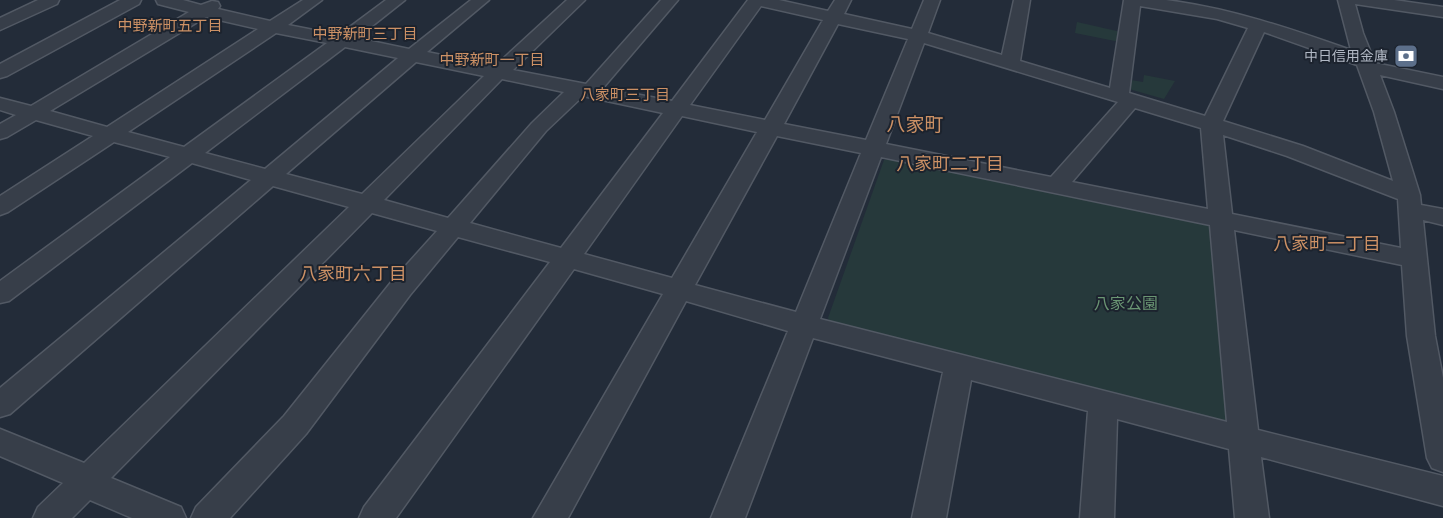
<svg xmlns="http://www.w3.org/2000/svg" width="1443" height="518" font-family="'Fira Sans','Noto Sans JP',sans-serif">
<rect width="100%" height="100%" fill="#232c39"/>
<path fill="#26393b" d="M1077 22 1121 32 1120 42 1075 33Z
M1144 75 1175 81 1164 99 1129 89 1131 80 1143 82Z
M889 159 1206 224 1214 230 1235 429 831 323 828 318 884 160Z"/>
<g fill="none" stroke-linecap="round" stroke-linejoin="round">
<g stroke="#525964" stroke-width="3">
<path id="minor" d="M38 0H59L57 4 0 30V18Z
M120 0H141L139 4 7 76 0 78V64Z
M156 0H183L201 5 212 1 218 2 220 6 218 9 270 21 303 0H322L288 25 339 35 386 0H405L357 38 409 49 471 0H489L427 52 495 66 567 0H585L513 70 586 84 661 0H678L603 88 672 101 748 0H779L828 11 835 0H851L844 14 912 29 924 0H940L928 33 1002 55 1014 0H1030L1020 61 1110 88 1124 0C1138 0 1152 0 1166 0 1230 8 1291 29 1351 50L1338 0H1394L1443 7V17L1355 4 1363 33 1375 63 1443 77V89L1380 75 1394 112 1420 195 1421 205 1443 209V225L1423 220 1435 336 1443 378V472L1432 468 1427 458 1407 336 1402 265 1234 230 1258 430 1443 476V506L1261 457 1269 518H1235L1229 449 1117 419 1114 518H1080L1088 411 971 380 946 518H912L943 372 813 338 745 518H711L788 331 686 301 568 518H533L663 294 574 269 396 518H359L364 507 550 262 458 237 410 295 306 434 230 518H191L196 507 284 416 392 281 437 231 372 213 111 478 181 507 186 518H132L90 500 72 518H33L38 507 63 483 0 456V429L84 463 349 207 273 186 10 414 0 417V388L251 180 192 163 9 301 0 303V281L170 157 114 142 8 212 0 215V196L93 136 36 120 7 137 0 139V124L16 115 0 110V98L31 106 189 12 158 4ZM761 6 823 20 765 120 690 105ZM1140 6 1217 19 1248 28 1205 116 1129 93ZM206 17 258 29 107 127 50 111ZM838 24 908 39 866 140 784 124ZM1264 32 1357 65 1374 112 1393 181 1303 146 1223 121ZM276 33 327 43 184 147 128 132ZM924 43 1118 102 1051 177 886 144ZM345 47 398 58 265 169 205 153ZM416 62 484 76 362 194 286 174ZM502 79 564 92 532 123 448 218 384 200ZM583 96 663 113 561 248 470 223 546 131ZM1135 108 1201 128 1208 209 1072 182ZM682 116 757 132 672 278 584 254ZM1223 135 1287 156 1398 199 1401 248 1232 214ZM777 136 861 153 796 312 695 285ZM881 157 1210 225 1227 422 820 319Z"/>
</g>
<use href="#minor" fill="#373e49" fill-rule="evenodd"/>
</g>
<defs>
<g id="bank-square" transform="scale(1.25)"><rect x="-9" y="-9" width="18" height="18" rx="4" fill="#5c6f8a" stroke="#1c232e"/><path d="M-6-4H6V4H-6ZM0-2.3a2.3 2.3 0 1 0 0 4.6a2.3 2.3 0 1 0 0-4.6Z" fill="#fff"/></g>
</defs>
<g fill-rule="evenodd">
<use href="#bank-square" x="1406" y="56"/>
</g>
<g text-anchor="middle" stroke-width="4" stroke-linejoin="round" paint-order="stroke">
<g font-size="14" fill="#b2b9c5" stroke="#1c232e" text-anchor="end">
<text x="1388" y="61">中日信用金庫</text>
</g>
<g font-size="15" fill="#cd9165" stroke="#1c232e">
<text x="170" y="31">中野新町五丁目</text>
<text x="365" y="39">中野新町三丁目</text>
<text x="492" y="65">中野新町一丁目</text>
<text x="625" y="100">八家町三丁目</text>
</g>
<g font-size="16" fill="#6a9573" stroke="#1c232e">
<text x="1126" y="309">八家公園</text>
</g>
<g font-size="18" fill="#cd9165" stroke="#1c232e">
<text x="950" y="170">八家町二丁目</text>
<text x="1327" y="250">八家町一丁目</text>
<text x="353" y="280">八家町六丁目</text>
</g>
<g font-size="19" fill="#cd9165" stroke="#1c232e">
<text x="915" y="131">八家町</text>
</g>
</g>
</svg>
